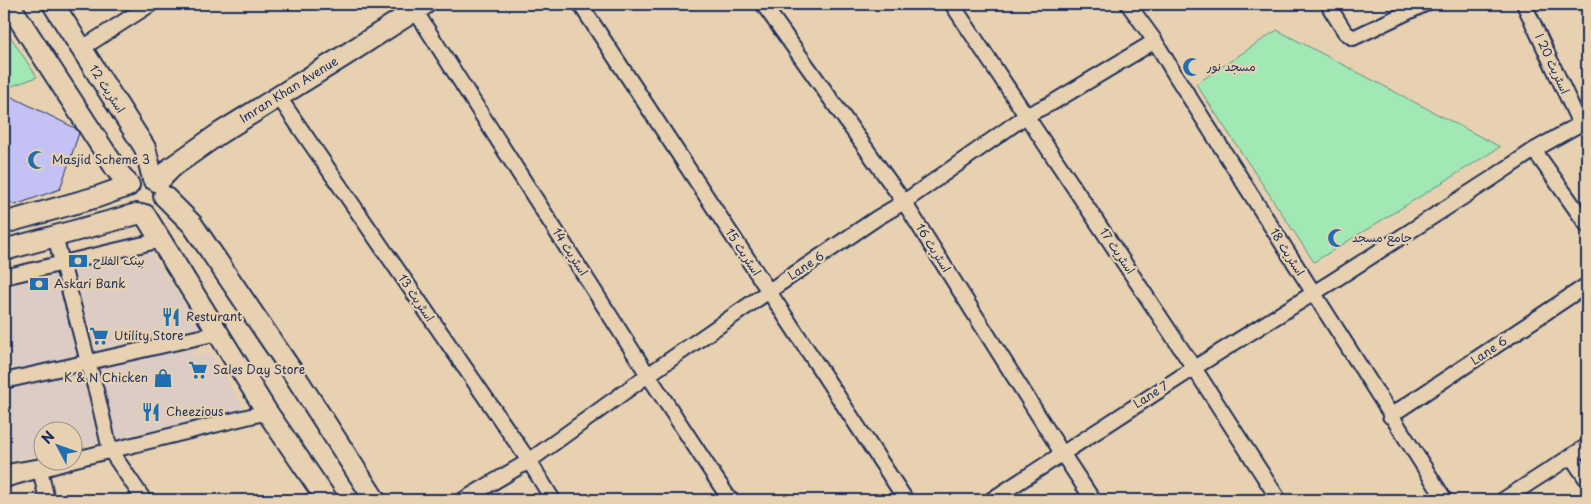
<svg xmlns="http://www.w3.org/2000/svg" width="1591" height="504" font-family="'Playpen Sans','Playpen Sans Arabic',sans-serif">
<rect width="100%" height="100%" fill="#e7d1b0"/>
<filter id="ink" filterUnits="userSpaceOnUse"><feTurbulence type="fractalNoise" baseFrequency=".02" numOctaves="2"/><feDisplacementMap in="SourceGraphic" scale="10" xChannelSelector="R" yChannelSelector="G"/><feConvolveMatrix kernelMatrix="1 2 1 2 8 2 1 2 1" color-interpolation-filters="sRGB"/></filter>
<g filter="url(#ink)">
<path fill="#dcccc4" d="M137 235 201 326 180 331 195 356 210 353 246 412 73 448 72 432H42V454L4 462V269Z"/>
<path fill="#a1e8b5" stroke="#5e8c8a" d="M4 27 37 77 4 89Z
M1277 30 1500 147 1314 262 1196 84Z"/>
<path fill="#c4c2f4" stroke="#1b2f5e" d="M4 93 75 128 79 133 60 189 15 205 4 198Z"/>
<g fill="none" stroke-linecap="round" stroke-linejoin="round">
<g stroke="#1b2f5e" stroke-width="11">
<path id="lane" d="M4 469 45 462"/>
</g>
<g stroke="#1b2f5e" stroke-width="18">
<path id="street" d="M411 4 648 375 730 500
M580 4 906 500
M763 4 904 202 1062 453 1093 500
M952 4 1194 368 1279 500
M1128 4 1155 41 1174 73 1445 500
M1329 4 1330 8 1345 32 1353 38 1425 4
M1524 4 1580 124
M81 49 151 4
M278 96 529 461 553 500
M1534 150 1587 225
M55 236 88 362 97 394 110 450 144 500
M4 277 161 240
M4 381 218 333
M1390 416 1587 285
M1571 456 1587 480
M72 460 267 412
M40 469 47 500
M4 480 68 462
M463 500 529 461 648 375 769 291 877 218 904 202 1027 115 1052 103 1155 41
M991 500 1194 368 1333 281 1494 177 1534 150 1587 120
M1503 500 1587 446"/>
</g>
<g stroke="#1b2f5e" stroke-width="24">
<path id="secondary" d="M9 4 116 169 129 185
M53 4 145 148 153 179
M158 182 172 167 220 133 344 56 425 4
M164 196 192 224 292 371 375 500
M145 215 267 412 327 500
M4 223 97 197 128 186
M4 250 137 214"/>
</g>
<use href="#lane" stroke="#e7d1b0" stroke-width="7"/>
<use href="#street" stroke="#e7d1b0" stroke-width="14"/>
<use href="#secondary" stroke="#e7d1b0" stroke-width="20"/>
</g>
</g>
<defs>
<g id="mosque-bare" transform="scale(1.5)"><path d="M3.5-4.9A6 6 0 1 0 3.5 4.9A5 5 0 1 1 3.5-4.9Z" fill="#1f6fb2" stroke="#e7d1b0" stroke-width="2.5" paint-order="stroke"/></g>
<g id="bank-bare" transform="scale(1.5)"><path d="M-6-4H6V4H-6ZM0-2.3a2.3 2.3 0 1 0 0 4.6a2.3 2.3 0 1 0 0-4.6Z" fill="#1f6fb2" stroke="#e7d1b0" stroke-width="2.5" paint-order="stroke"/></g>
<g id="restaurant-bare" transform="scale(1.5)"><path d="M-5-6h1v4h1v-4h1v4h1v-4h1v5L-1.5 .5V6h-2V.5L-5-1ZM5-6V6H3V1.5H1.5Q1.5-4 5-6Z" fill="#1f6fb2" stroke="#e7d1b0" stroke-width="2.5" paint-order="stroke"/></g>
<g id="supermarket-bare" transform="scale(1.5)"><path d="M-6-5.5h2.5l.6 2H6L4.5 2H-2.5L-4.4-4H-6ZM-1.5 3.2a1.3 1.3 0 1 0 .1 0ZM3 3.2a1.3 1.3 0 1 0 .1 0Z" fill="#1f6fb2" stroke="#e7d1b0" stroke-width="2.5" paint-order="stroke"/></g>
<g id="shop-bare" transform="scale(1.5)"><path d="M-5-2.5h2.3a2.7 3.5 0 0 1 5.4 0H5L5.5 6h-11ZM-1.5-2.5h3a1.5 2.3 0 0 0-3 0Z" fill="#1f6fb2" stroke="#e7d1b0" stroke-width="2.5" paint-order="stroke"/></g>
</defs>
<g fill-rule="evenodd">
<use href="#mosque-bare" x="1192" y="67"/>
<use href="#mosque-bare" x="37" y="160"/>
<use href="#mosque-bare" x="1337" y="238"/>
<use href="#bank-bare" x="78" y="261"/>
<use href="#bank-bare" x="39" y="284"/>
<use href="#restaurant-bare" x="171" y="317"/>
<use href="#supermarket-bare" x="99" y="336"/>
<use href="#supermarket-bare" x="198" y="370"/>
<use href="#shop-bare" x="163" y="378"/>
<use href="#restaurant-bare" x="151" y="412"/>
</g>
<g text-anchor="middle" stroke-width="4.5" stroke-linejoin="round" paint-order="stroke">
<g font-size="12" fill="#1b2f5e" stroke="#e7d1b0">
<text transform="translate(1552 64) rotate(65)" y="4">اسٹریٹ 20 ا</text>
<text transform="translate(107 89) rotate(57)" y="4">اسٹریٹ 12</text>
<text transform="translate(289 90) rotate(-32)" y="4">Imran Khan Avenue</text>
<text transform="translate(933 248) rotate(58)" y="4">اسٹریٹ 16</text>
<text transform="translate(1117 251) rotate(56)" y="4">اسٹریٹ 17</text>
<text transform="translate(570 252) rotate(57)" y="4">اسٹریٹ 14</text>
<text transform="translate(743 252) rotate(57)" y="4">اسٹریٹ 15</text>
<text transform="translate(1287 252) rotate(58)" y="4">اسٹریٹ 18</text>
<text transform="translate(806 266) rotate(-34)" y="4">Lane 6</text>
<text transform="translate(416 298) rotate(56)" y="4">اسٹریٹ 13</text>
<text transform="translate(1489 351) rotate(-34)" y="4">Lane 6</text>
<text transform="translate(1151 395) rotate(-33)" y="4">Lane 7</text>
</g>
<g font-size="12" fill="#1b2f5e" stroke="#e7d1b0" text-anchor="start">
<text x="1207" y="71">مسجد نور</text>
<text x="52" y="164">Masjid Scheme 3</text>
<text x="1352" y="242">جامع مسجد</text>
<text x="93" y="265">بینک الفلاح</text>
<text x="54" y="288">Askari Bank</text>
<text x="186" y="321">Resturant</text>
<text x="114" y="340">Utility Store</text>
<text x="213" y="374">Sales Day Store</text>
<text x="148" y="382" text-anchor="end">K &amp; N Chicken</text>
<text x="166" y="416">Cheezious</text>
</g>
</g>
<rect width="1591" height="504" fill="none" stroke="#e7d1b0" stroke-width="20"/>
<rect x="10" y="10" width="1571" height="484" fill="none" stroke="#1b2f5e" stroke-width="2" filter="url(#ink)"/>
<g transform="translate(58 446) rotate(311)"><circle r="24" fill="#e7d1b0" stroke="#95908f"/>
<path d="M0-4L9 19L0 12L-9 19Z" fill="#1f6fb2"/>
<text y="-8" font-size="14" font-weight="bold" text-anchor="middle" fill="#1b2f5e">N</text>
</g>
</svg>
